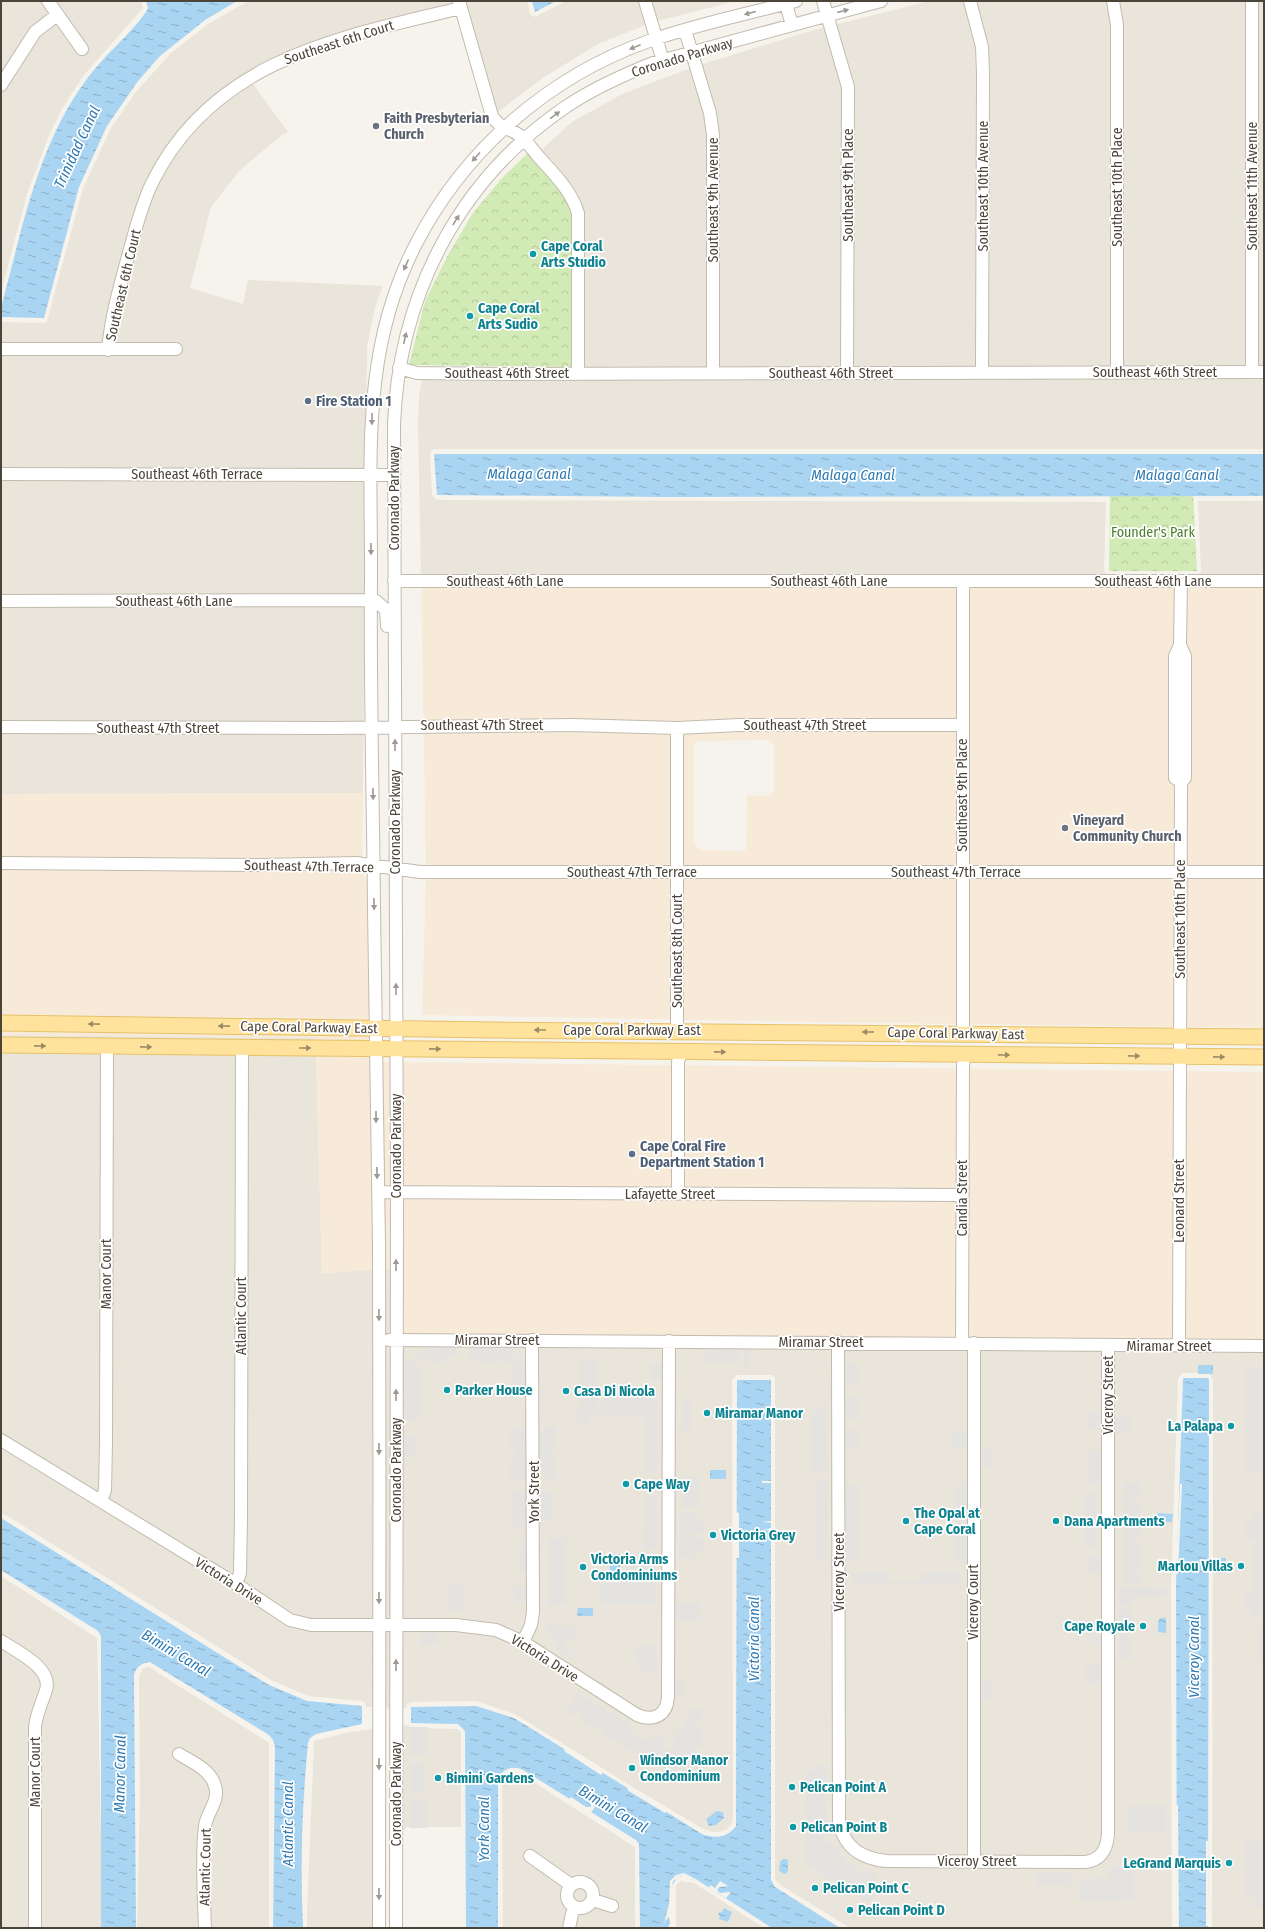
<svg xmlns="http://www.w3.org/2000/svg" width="1265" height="1929" font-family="'Fira Sans Condensed',sans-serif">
<defs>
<pattern id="forest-crowns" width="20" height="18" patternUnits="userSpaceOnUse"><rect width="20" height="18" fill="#d2eab5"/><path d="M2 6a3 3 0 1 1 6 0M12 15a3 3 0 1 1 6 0" fill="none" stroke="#b6ca9c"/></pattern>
<pattern id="water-ripples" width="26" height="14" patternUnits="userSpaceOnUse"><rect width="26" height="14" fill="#a9d4f2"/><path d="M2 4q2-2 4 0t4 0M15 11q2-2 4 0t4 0" fill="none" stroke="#8caec5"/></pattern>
</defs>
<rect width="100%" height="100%" fill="#f6f3ec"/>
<path fill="#eae5da" d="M1 1H141L143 8 83 76 62 109 50 133 27 194 1 292Z
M250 1H527L530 14 535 17 566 1H736L653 22 598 44 541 79 498 112 492 102 465 8 342 40 251 81 288 132 282 135 240 170 211 207 190 288 243 304 248 280 383 286 375 307 367 347 363 793 1 794V322L44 323 47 321 83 188 111 128 135 93 170 54 208 24 241 5Z
M929 1H1264V449H434L431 451 430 454 432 495 437 500 1106 502 1104 571 1106 575H1199L1201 571 1198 501H1264V583L421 578 418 424 419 397 423 370 578 372 540 151 572 122 622 94 693 67 814 30Z
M1 1035 316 1038V1042L1 1039Z
M1 1051 316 1054 322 1273 373 1270 374 1707H366V1703L362 1701 308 1696 271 1680 1 1512Z
M391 1269V1708L384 1707V1270Z
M401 1346 1264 1347V1928H1212L1213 1380 1209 1373H1182L1178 1380 1171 1586 1172 1928H850L782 1886 775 1879V1377L771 1375H737L732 1380 733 1818 732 1824 727 1829 720 1832H713L703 1829 621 1780 515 1714 476 1701 411 1702 407 1704 406 1708H401Z
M1 1576 97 1638 101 1840V1928H1Z
M149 1667 269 1743V1928H137L140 1796 139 1676 143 1668Z
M407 1725 411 1728 457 1729 460 1731 461 1734V1827H407L403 1831 402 1928H401V1726Z
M373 1729V1928H307V1912L314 1741 349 1732Z
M511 1773 521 1774 635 1847V1928H503L502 1779Z
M680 1881 694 1883 764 1928H676V1886Z"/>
<path fill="#f7ead8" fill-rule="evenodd" d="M421 578 1264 583V866H426ZM769 740 774 745V792L769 796 747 795 746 849 744 851 699 850 694 843V744L698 741Z
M363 793 362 858H1V794Z
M1 869 362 870 368 887 370 1022 1 1017Z
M1264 877V1028L812 1022 422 1015 426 878Z
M1 1028 370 1033V1043L316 1042V1038L1 1035Z
M316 1054 371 1055 373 1270 322 1273Z
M381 1062H391V1269L384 1270Z
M401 1062 1264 1072V1347L401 1346Z"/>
<path fill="url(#forest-crowns)" d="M532 149 575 203 578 367 409 365 425 301 448 255 473 213 502 178Z
M1193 493 1197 571H1109L1110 494Z"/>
<path fill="#e5e3e0" d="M432 1344H456V1356H447V1362H429V1356L423 1361 418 1355Z
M470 1344 508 1345 518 1356 515 1359 511 1355V1364H503V1359H499L498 1363H480V1359H476V1364H470Z
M703 1344H749V1367H744V1349L739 1350V1362H703Z
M417 1356 419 1359 413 1365 421 1366V1420L398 1421 399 1361 410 1362Z
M519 1357 529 1366V1386H512V1365H520L516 1360Z
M579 1361H598V1414H590V1423H576V1412L579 1408Z
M650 1363H666V1381H650Z
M841 1363H858V1383H841Z
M1246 1367H1259L1264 1371V1473H1246Z
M604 1391 657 1392V1417L601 1416V1401L604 1400Z
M841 1396H859V1419H841Z
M682 1398H691V1430H682Z
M823 1405H826L827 1411V1471H811V1411H818Z
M1088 1413H1105V1430H1088Z
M1110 1417H1131V1433H1110Z
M644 1419H657V1445H644Z
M545 1427H556V1446H553V1458H556V1479H545V1471H536V1433H545Z
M510 1429H531V1478L510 1481V1461L514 1460V1448H510Z
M841 1430H858V1448H841Z
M953 1431H971V1448H953Z
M399 1437 416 1438V1455H409L399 1460Z
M644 1447H657V1473H644Z
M976 1448H993V1466H976Z
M1089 1450H1106L1105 1483H1089Z
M681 1476H699V1508H682Z
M968 1479 971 1568 954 1557V1488Z
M821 1480H828V1560H823V1555L816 1560V1484Z
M1123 1482H1141V1496H1135V1500H1141V1536L1135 1537V1540H1141V1567H1135V1571H1141V1584H1123Z
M841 1484H858V1560H841Z
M512 1490H531V1528H512Z
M536 1492H553V1521H536Z
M1084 1494H1096V1519H1084Z
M644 1495H657V1522H644Z
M679 1512H695V1519H704V1532L695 1533V1538H704V1551H695V1558H679Z
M1254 1513H1264V1618H1253V1610H1245V1592H1256L1253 1590 1254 1542 1256 1541V1539H1245L1246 1521H1254Z
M1084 1521H1096V1546H1084Z
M644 1524H657L656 1550H643Z
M520 1537H531L530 1572H520Z
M548 1538H566V1605H548Z
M626 1552H656V1577H626Z
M1088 1556H1106V1574H1088Z
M852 1572H888L889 1582 922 1581V1572H959V1584H852Z
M601 1579H656V1604H601Z
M448 1583H465V1610H448Z
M514 1586H531V1602H514Z
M1119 1587 1166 1588V1597H1132V1606H1119Z
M670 1602H701V1621H670Z
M1119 1608H1132V1632H1119Z
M546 1625 574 1626 575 1639 566 1640 564 1644 565 1649 574 1654 572 1658 556 1648V1641L546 1634Z
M1259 1627H1264V1662H1259Z
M420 1628H438V1645H420Z
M1091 1629H1106L1107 1645H1091Z
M1119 1634H1132L1131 1659H1119Z
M635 1645H657V1673H639V1664L635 1660Z
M1086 1664H1106V1683H1086Z
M671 1681H685V1697H671Z
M975 1681H991V1699H975Z
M578 1693 630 1724 631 1732 648 1742 650 1736 666 1738 665 1747 667 1750 672 1749 674 1745V1730H683L690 1708H702V1721H695V1726H702V1747H696V1752H702V1772L692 1773 686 1784 669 1774 672 1768 668 1765 664 1771 646 1761 649 1755 645 1753 642 1758 623 1746 626 1741 622 1738 618 1744 601 1733 604 1726 601 1724 596 1730 579 1719 583 1713 579 1710 574 1716 566 1711Z
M410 1727H428V1756H410Z
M410 1763H423V1793L410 1794Z
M814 1765H827V1814L830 1834 825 1835V1842H829L846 1861 858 1868 855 1875 856 1877 861 1869 877 1874V1896H874L869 1904 806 1864V1771H814Z
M410 1799H428V1828H410Z
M1128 1805H1166V1833H1128Z
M1245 1841H1264V1908H1255V1897H1245Z
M1112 1866H1134V1900L1079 1901V1881L1094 1879 1102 1876 1109 1884H1112L1105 1874Z
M1071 1872V1886H1036V1873Z"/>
<path fill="url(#water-ripples)" d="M146 1H237L205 20 160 56 138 81 107 126 79 187 44 318 1 317V308C22 230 37 147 86 80 104 55 129 36 146 12L148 8Z
M532 1H556L535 12Z
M434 454H1264V496L666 497 437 495Z
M1198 1365H1213V1374H1198Z
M1183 1378H1208L1209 1380 1208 1928H1177L1176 1586Z
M737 1380H771V1880L775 1887 840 1928H772L694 1878 691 1880 683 1876 677 1878 672 1885V1928H640L639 1844 636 1840 523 1770C513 1765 503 1769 498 1778V1928H466L465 1731 458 1724 411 1723V1707L476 1706 514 1718 702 1834C715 1839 727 1838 736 1826Z
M710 1470H726V1479H710Z
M1157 1513 1173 1514 1172 1522H1157Z
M1 1518 269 1685 307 1701 362 1706V1724L316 1734 310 1738 308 1743C302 1805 300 1866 303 1928H273L275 1747 273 1740 269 1735 150 1662C141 1663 136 1667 134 1675L136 1928H101V1636L98 1631 1 1570Z
M610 1554H620V1574H610Z
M1216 1558H1226V1573H1216Z
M578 1608H593V1616H577Z
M1160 1618H1166V1633L1158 1632V1621Z
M717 1811 723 1812 724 1818 716 1825 709 1826 706 1819Z
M783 1859H787L788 1861V1871L786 1874 782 1873 779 1870 780 1862Z
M724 1908 732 1912 728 1922 719 1919 720 1917 718 1913 722 1912Z"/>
<path fill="#f6f3ec" d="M771 1476H773V1537H771V1530H762L771 1528V1523L762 1522 771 1521V1483H762V1481H771Z
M1180 1484H1182L1178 1574H1174V1567H1176Z
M735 1512 739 1513V1558H735Z
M565 1748 603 1772 601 1775 564 1751Z
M628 1788 667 1810 665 1813 627 1790Z
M571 1797 586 1807H591V1804L583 1797 596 1805 591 1813 569 1799Z
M1176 1805H1178L1179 1928H1177L1176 1880 1174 1879V1873H1176Z
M1206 1841H1208V1926H1206Z
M684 1873 694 1878 691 1880 681 1876 673 1881 672 1885V1928H668L670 1923 669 1917 665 1921 663 1927 669 1904 670 1881 676 1875Z
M720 1881 728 1886 719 1887 717 1890 720 1893 731 1892 726 1898 709 1888 710 1885 715 1888Z"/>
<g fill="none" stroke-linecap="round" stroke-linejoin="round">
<g stroke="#c2bbae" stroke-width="14">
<path id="minor" d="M48 1 82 49
M459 1 492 116C502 131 507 126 519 135 526 140 532 149 538 156 553 173 571 190 578 213V373
M645 1 663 61
M785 1 792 25
M823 1 848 87 847 373
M970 1 982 47 983 73 982 373
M1113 1 1117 25V373
M1252 1V372
M685 30 710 113 713 135V373
M1 85 35 32 57 15
M1 349H176
M108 350C111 316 121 282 130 249 136 227 142 204 152 183 212 60 340 37 461 8
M399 368 417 373 506 374 1264 372
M1 474 394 475
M394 581H1264
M1 601 371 600 376 601 386 610 387 626
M1 727 333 728 573 725 677 728 739 725H962
M1181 782 1175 778V656L1180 645 1181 581
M1 863 261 865 356 863 420 872H1264
M677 1031V728
M963 1033V581
M378 1192 962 1195
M678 1194V1062L681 1052
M389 1340 1264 1346
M838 1342 839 1823C845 1848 862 1859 887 1861L1085 1862C1101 1860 1107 1849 1108 1834V1345
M962 1343 963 1065 965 1054
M974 1343V1862
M1179 1345 1181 782 1185 778V656L1180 645
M1 1440 236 1584 290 1620 311 1625H456L496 1630 523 1642 637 1715C654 1722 667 1715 668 1697L669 1341
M101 1501 105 1490 106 1444 107 1046
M236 1584 240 1573 241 1518 242 1047
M1 1641C16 1651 53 1668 46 1690 42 1703 36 1714 35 1728V1928
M523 1642 531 1625 533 1612 532 1340
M179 1754C192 1762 211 1770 215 1786 220 1800 207 1812 205 1826 201 1856 204 1897 205 1928
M530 1856 571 1885
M567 1895a13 13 0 1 1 26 0a13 13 0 1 1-26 0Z
M593 1900 612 1906
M379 1928C379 1700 380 1472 379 1244 378 1132 375 1020 374 908 373 799 370 691 371 582 372 462 359 352 417 242 466 148 550 76 649 41 697 24 747 14 796 1
M396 1928 397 1192 394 424C399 295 459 179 567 106 594 88 623 75 653 63L881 1
M569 1928 572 1914 575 1908"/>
</g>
<g stroke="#e6c16a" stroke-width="17">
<path id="major" d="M1 1023 493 1030 1264 1037
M1 1045 1264 1057"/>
</g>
<use href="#minor" stroke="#fff" stroke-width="12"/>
<use href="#major" stroke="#ffe39c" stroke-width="15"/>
</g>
<defs><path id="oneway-solid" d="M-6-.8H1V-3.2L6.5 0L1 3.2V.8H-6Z"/></defs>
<g fill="#9c9892">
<use href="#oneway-solid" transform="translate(843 11) rotate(-15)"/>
<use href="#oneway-solid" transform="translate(750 13) rotate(165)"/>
<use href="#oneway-solid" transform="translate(635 47) rotate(158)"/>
<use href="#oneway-solid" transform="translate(555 115) rotate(-36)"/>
<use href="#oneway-solid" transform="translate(476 157) rotate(132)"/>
<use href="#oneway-solid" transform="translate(456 220) rotate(-58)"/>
<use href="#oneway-solid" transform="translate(406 265) rotate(114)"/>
<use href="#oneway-solid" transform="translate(405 338) rotate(-77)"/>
<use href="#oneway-solid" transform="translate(372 419) rotate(91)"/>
<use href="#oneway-solid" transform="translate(371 549) rotate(90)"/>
<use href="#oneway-solid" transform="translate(395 745) rotate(-90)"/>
<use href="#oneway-solid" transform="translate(373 794) rotate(89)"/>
<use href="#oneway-solid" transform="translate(374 904) rotate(89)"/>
<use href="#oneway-solid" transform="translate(396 989) rotate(-90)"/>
<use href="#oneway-solid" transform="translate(376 1117) rotate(90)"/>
<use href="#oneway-solid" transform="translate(377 1173) rotate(89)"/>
<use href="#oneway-solid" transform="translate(396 1265) rotate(-90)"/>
<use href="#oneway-solid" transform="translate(379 1315) rotate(90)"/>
<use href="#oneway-solid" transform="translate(396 1395) rotate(-90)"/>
<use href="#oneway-solid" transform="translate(379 1449) rotate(90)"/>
<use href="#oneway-solid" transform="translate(379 1598) rotate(90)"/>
<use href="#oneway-solid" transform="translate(396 1665) rotate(-90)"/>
<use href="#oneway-solid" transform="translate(379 1764) rotate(90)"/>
<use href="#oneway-solid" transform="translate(379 1894) rotate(90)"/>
</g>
<g fill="#9c8c66">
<use href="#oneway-solid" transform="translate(94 1024) rotate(-179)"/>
<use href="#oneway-solid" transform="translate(224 1026) rotate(-179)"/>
<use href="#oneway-solid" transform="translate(540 1030) rotate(-180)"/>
<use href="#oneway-solid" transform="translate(868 1032) rotate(-180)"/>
<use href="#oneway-solid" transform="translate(40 1046) rotate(1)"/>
<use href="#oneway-solid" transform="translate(146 1047) rotate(1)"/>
<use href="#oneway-solid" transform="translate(305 1048)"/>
<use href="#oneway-solid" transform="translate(435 1049) rotate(1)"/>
<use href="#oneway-solid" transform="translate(720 1052) rotate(1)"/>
<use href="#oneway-solid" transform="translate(1004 1055) rotate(1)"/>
<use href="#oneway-solid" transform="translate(1134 1056) rotate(1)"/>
<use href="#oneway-solid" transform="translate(1219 1057) rotate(1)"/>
</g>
<g fill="#6b7280" stroke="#fff" stroke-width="1.5">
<circle cx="376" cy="126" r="4"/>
<circle cx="1065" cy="828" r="4"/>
</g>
<g fill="#0f9aa8" stroke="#fff" stroke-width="1.5">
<circle cx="533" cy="254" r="4"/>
<circle cx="470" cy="316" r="4"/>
<circle cx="447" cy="1390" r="4"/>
<circle cx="566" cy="1391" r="4"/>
<circle cx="707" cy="1413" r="4"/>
<circle cx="1231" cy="1426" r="4"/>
<circle cx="626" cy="1484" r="4"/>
<circle cx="906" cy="1521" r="4"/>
<circle cx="1056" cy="1521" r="4"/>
<circle cx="713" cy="1535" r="4"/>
<circle cx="1241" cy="1566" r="4"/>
<circle cx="583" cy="1567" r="4"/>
<circle cx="1143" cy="1626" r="4"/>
<circle cx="632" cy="1768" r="4"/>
<circle cx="438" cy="1778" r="4"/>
<circle cx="792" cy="1787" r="4"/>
<circle cx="793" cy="1827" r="4"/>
<circle cx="1229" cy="1863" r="4"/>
<circle cx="815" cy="1888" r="4"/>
<circle cx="850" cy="1910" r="4"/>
</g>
<g fill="#5c6f8a" stroke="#fff" stroke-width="1.5">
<circle cx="308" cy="401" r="4"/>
<circle cx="632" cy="1154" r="4"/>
</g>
<g text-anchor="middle" stroke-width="3.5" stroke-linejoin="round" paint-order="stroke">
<g font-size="14" fill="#4b4439" stroke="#fff">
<text transform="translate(339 42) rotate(-18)" y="5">Southeast 6th Court</text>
<text transform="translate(682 57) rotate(-17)" y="5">Coronado Parkway</text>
<text transform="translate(848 185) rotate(-90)" y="5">Southeast 9th Place</text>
<text transform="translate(983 186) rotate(-90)" y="5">Southeast 10th Avenue</text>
<text transform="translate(1252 186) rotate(-90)" y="5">Southeast 11th Avenue</text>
<text transform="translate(1117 187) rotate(-90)" y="5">Southeast 10th Place</text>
<text transform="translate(713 200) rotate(-90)" y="5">Southeast 9th Avenue</text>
<text transform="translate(123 285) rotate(-77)" y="5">Southeast 6th Court</text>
<text x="1155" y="377">Southeast 46th Street</text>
<text x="507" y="378">Southeast 46th Street</text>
<text x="831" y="378">Southeast 46th Street</text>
<text x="197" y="479">Southeast 46th Terrace</text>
<text transform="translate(394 498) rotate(-90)" y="5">Coronado Parkway</text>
<text x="505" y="586">Southeast 46th Lane</text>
<text x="829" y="586">Southeast 46th Lane</text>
<text x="1153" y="586">Southeast 46th Lane</text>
<text x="174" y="606">Southeast 46th Lane</text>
<text x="482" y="730">Southeast 47th Street</text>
<text x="805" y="730">Southeast 47th Street</text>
<text x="158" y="733">Southeast 47th Street</text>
<text transform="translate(962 795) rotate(-90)" y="5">Southeast 9th Place</text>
<text transform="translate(395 822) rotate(-90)" y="5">Coronado Parkway</text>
<text transform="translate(309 866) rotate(1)" y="5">Southeast 47th Terrace</text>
<text x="632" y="877">Southeast 47th Terrace</text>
<text x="956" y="877">Southeast 47th Terrace</text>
<text transform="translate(1180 919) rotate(-90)" y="5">Southeast 10th Place</text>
<text transform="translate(677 951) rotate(-90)" y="5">Southeast 8th Court</text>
<text transform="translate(309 1027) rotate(1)" y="5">Cape Coral Parkway East</text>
<text x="632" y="1035">Cape Coral Parkway East</text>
<text transform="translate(956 1033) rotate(1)" y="5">Cape Coral Parkway East</text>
<text transform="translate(396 1146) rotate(-90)" y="5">Coronado Parkway</text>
<text x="670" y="1199">Lafayette Street</text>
<text transform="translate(962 1198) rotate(-90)" y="5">Candia Street</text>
<text transform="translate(1179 1201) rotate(-90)" y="5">Leonard Street</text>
<text transform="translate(106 1274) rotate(-90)" y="5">Manor Court</text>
<text transform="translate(241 1316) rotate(-90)" y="5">Atlantic Court</text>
<text x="497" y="1345">Miramar Street</text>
<text x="821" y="1347">Miramar Street</text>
<text x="1169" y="1351">Miramar Street</text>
<text transform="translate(1108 1395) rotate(-90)" y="5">Viceroy Street</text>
<text transform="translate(396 1470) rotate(-90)" y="5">Coronado Parkway</text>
<text transform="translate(534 1492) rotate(-90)" y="5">York Street</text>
<text transform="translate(839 1572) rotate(-90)" y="5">Viceroy Street</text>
<text transform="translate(229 1581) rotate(32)" y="5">Victoria Drive</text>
<text transform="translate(973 1602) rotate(-90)" y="5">Viceroy Court</text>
<text transform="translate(545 1658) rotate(32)" y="5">Victoria Drive</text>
<text transform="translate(35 1772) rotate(-90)" y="5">Manor Court</text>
<text transform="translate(396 1794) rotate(-90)" y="5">Coronado Parkway</text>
<text x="977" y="1866">Viceroy Street</text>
<text transform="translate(205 1867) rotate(-89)" y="5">Atlantic Court</text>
</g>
<g font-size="14" font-weight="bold" fill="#5b616d" stroke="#fff" text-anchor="start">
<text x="384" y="123">Faith Presbyterian<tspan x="384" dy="16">Church</tspan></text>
<text x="1073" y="825">Vineyard<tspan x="1073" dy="16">Community Church</tspan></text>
</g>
<g font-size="14" font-weight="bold" fill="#0d838f" stroke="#fff" text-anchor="start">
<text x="541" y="251">Cape Coral<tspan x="541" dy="16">Arts Studio</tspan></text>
<text x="478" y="313">Cape Coral<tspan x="478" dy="16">Arts Sudio</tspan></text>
<text x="455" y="1395">Parker House</text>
<text x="574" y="1396">Casa Di Nicola</text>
<text x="715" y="1418">Miramar Manor</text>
<text x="1223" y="1431" text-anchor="end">La Palapa</text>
<text x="634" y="1489">Cape Way</text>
<text x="914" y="1518">The Opal at<tspan x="914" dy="16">Cape Coral</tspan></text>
<text x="1064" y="1526">Dana Apartments</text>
<text x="721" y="1540">Victoria Grey</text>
<text x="591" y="1564">Victoria Arms<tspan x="591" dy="16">Condominiums</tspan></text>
<text x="1233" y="1571" text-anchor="end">Marlou Villas</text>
<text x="1135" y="1631" text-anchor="end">Cape Royale</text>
<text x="640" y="1765">Windsor Manor<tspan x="640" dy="16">Condominium</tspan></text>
<text x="446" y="1783">Bimini Gardens</text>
<text x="800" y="1792">Pelican Point A</text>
<text x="801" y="1832">Pelican Point B</text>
<text x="1221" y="1868" text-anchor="end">LeGrand Marquis</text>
<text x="823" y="1893">Pelican Point C</text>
<text x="858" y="1915">Pelican Point D</text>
</g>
<g font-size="14" font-weight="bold" fill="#4e5e75" stroke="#fff" text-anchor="start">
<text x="316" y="406">Fire Station 1</text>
<text x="640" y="1151">Cape Coral Fire<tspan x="640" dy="16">Department Station 1</tspan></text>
</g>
<g font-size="14" fill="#4a7f2a" stroke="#fff">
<text x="1153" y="537">Founder's Park</text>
</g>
<g font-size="15" font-style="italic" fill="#2e7ab2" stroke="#fff">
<text transform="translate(77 147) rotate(-65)" y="5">Trinidad Canal</text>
<text x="529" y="479">Malaga Canal</text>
<text x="853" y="480">Malaga Canal</text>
<text x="1177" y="480">Malaga Canal</text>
<text transform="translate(754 1639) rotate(-90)" y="5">Victoria Canal</text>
<text transform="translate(176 1653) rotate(31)" y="5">Bimini Canal</text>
<text transform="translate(1194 1657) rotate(-90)" y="5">Viceroy Canal</text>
<text transform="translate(120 1774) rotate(-89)" y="5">Manor Canal</text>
<text transform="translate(613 1809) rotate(31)" y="5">Bimini Canal</text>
<text transform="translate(288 1824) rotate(-90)" y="5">Atlantic Canal</text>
<text transform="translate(484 1829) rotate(-90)" y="5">York Canal</text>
</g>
</g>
<rect width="1265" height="1929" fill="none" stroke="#4b4439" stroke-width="4"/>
</svg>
